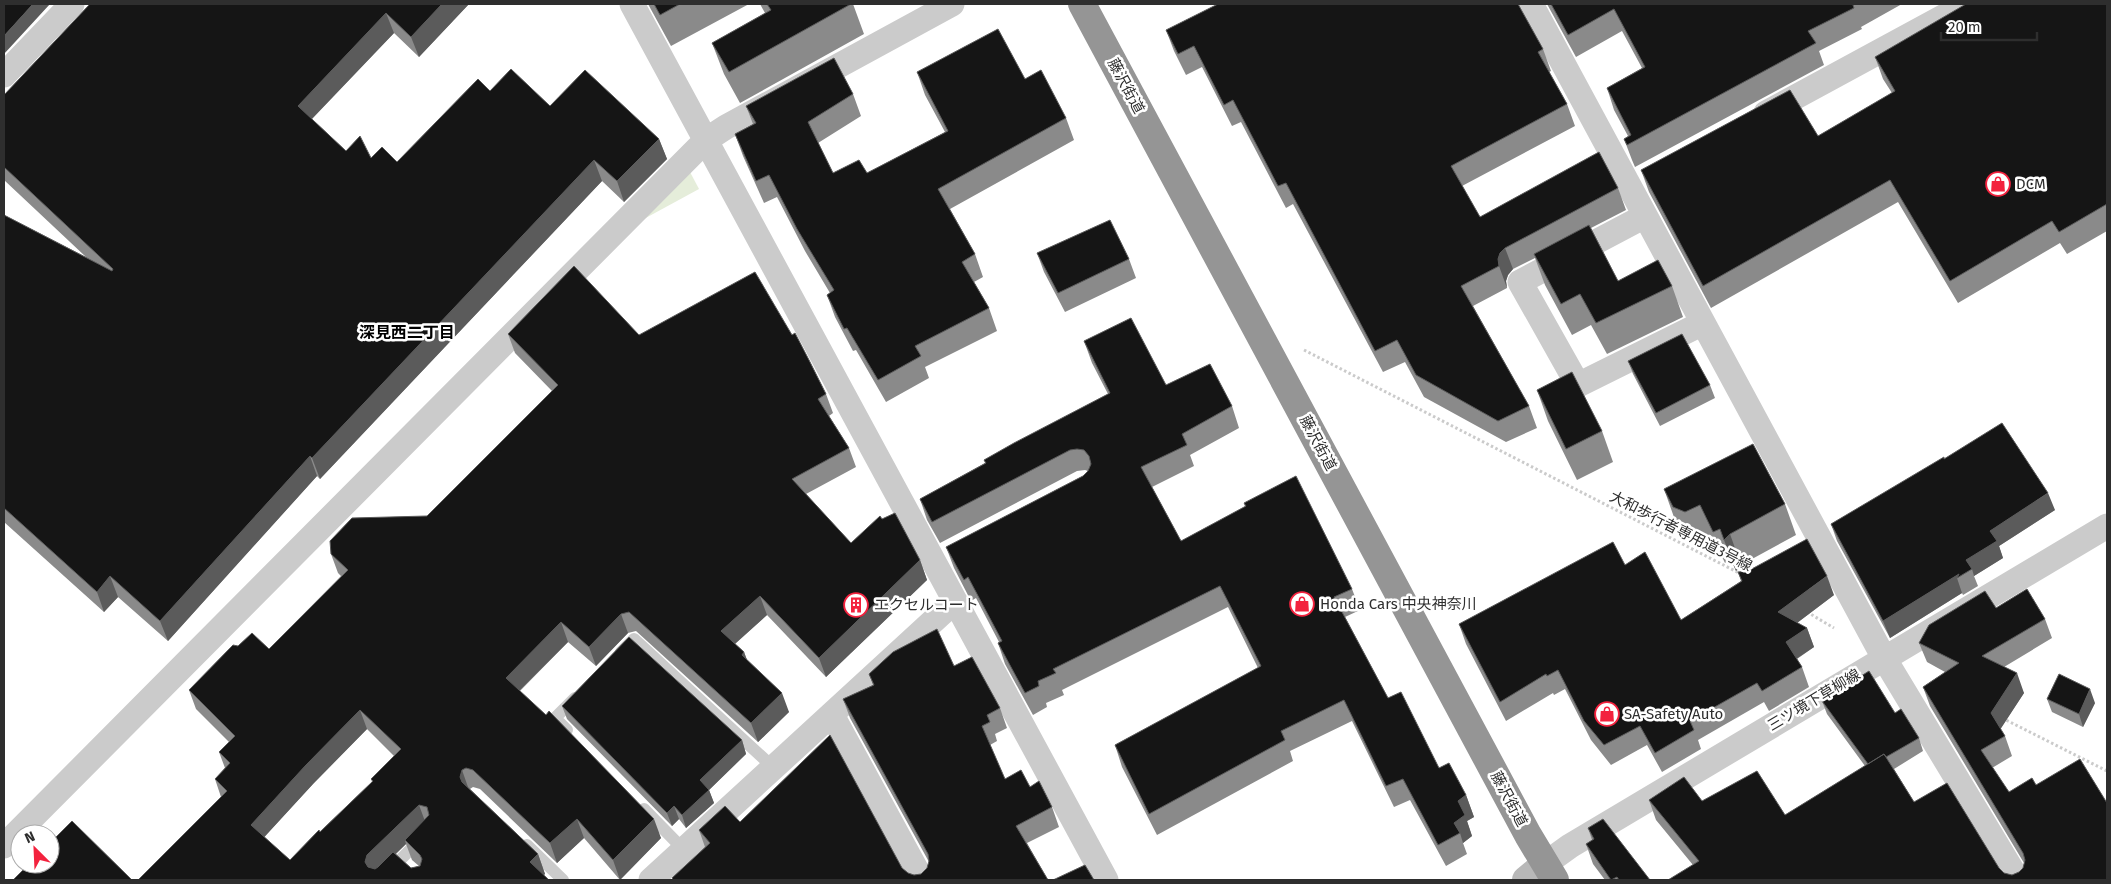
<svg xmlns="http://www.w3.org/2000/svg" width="2111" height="884" font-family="'Fira Sans','Noto Sans JP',sans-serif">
<rect width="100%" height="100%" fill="#fff"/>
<path fill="#e5edda" d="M690 172 699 189 642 220Z"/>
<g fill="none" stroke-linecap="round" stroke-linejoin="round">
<path stroke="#cbcbcb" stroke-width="3" stroke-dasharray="2.5 2.5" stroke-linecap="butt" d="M1304 350 1741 574
M1807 612 1834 628
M2002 718 2107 771"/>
<path stroke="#cbcbcb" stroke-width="12" d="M621 652 634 639 774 768
M567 730 555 718 575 698
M644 809 684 850
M527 845 563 880
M380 880 421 839"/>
<path stroke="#cbcbcb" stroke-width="25" d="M632 4 1106 880
M1531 4 1884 658 2018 880
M4 75 72 4
M1766 113 1967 4
M1645 216 1520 282 1578 385 1703 323
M832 715 922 880
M4 846 706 140 726 127 952 4
M1545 864 1570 846 2107 526
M651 880 955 601"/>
<path stroke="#b8b8b8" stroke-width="28" d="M1526 880 1545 864"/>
<path stroke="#959595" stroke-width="28" d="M1082 4 1528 835 1555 880"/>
</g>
<path fill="#8a8a8a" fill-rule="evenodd" d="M90 4H469L419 57 394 33 312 119 346 151 371 158 397 162 490 91 550 106 659 139 667 159 624 202 602 181 320 479 317 476 168 641 118 597 104 612 4 522V215L86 257 4 180V95Z
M648 4H749L671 46Z
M760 4H853L864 34 740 103 724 74 712 43 765 13Z
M1547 4H1902L1861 27 1862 29 1819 51 1824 65 1635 167 1632 160 1624 139 1628 136 1614 110 1607 88 1642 68 1622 31 1576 57Z
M2107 4V231L2067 254 2060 243 1958 303 1898 202 1711 308 1649 192 1641 170 1818 136 1892 93 1883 79 1875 57Z
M1166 30 1543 49 1551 71 1549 72 1567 104 1575 126 1462 186 1480 217 1618 188 1626 210 1591 228 1618 281 1672 286 1683 317 1607 354 1591 325 1572 335 1545 285 1535 258 1513 269 1508 275 1506 281 1507 288 1473 306 1529 406 1537 428 1506 442 1424 397 1405 362 1383 372 1293 204 1286 208 1241 122 1232 126 1202 67 1186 75 1174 51Z
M917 72 1025 79 1066 118 1074 140 950 209 975 254 983 277 974 282 989 308 997 331 925 367 929 378 886 402 856 350 853 351 835 317 827 295 830 293 805 251 777 197 764 203 743 156 735 134 753 124 746 106 853 94 861 116 818 143 833 173H867L945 132 925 95Z
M1037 253 1129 259 1136 278 1065 312 1044 272Z
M508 334 639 335 826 394 833 413 829 416 849 448 856 467 806 494 851 543 920 560 927 580 826 677 767 615 735 644 744 652 747 660 789 712 758 742 636 631 628 633 596 666 568 642 520 691 661 838 620 880 584 838 557 863 480 789 473 787 470 789 538 854 545 874 544 875 138 880 221 797 215 779 225 768 219 752 229 742 196 709 189 690 269 649 341 576 338 573 331 554 427 516 552 391 515 353ZM367 729 394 756 371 779 372 782 290 860 264 837 313 784ZM406 844 412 860 419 866 411 868 396 854Z
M1084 341 1166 385 1232 406 1239 428 1190 455 1194 466 1152 487 1181 541 1245 507 1244 503 1352 589 1360 610 1345 617 1388 698 1439 768 1466 795 1474 817 1467 821 1472 836 1463 843 1467 854 1446 866 1410 800 1394 807 1352 721 1290 751 1293 761 1157 835 1122 767 1115 745 1258 668 1228 607 1062 690 1064 695 1046 703 1047 707 1033 715 1005 664 998 643 999 642 976 598 971 601 954 568 946 547 1083 476 1088 471 1085 470 1077 471 940 543 927 520 920 499 985 463 984 460 1108 394 1092 363Z
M1628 361 1710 385 1715 398 1660 426 1633 374Z
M1537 390 1602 431 1613 462 1577 480 1548 421Z
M1944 459 2055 510 1999 546 2003 558 1974 576 1978 586 1963 595 1962 593 1890 638 1837 541 1831 524Z
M1664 489 1785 504 1796 535 1741 565 1736 571 1731 560 1725 563 1712 536 1696 543 1685 538 1675 520Z
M1625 565 1681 620 1741 581 1738 572 1834 595 1797 623 1807 628 1814 647 1797 659 1802 667 1809 687 1769 711 1764 702 1698 740 1701 749 1662 772 1647 745 1611 765 1591 740 1565 689 1554 695 1553 693 1506 721 1466 644 1459 624Z
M1996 608 2045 619 2052 638 2004 667 2024 693 2000 729 2005 736 2012 756 1992 768 2009 792 2036 785 2107 880 1693 865 1656 820 1649 800 1702 801 1785 815 1865 766 1827 714 1822 701 1895 713 1919 738 1923 751 1894 769 1914 802 2004 873 2012 875 2019 872 2023 868 2024 863 1930 706 1923 687 1945 672 1927 662 1919 643Z
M954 666 1000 708 1007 728 995 734 997 741 990 745 1005 779 1030 787 1052 807 1059 827 1027 843 1048 880H673L672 878 705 847 699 830 740 822 902 868 908 873 914 875 921 874 927 868 929 862 850 718 843 699 873 685 869 674Z
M2047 699 2095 703 2083 727 2052 712Z
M562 706 742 740 746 754 709 790 714 803 686 828 679 819 672 826 567 719Z
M1588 828 1650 880H1605L1593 864 1586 844 1592 840Z"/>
<path fill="#5b5b5b" d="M33 4H50L4 54V36Z
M442 4H469L419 57 411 37Z
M386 13 394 33 305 126 298 106Z
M659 139 667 159 624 202 617 181Z
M594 160 602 181 320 479 312 458Z
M1505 248 1513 269 1508 275 1506 281 1507 288 1499 266 1498 259 1500 253Z
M310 456 317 476 168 641 160 621Z
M2048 493 2055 510 1999 546 2003 558 1974 576 1972 569 1966 560 1990 531Z
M1730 534 1741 565 1736 571 1724 540Z
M920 560 927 580 826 677 819 658Z
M1959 574 1957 578 1962 593 1890 638 1883 621Z
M110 576 118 597 104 612 97 592Z
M1827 576 1834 595 1785 632 1778 612Z
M760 596 767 615 728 650 721 631Z
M621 614 628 633 596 666 589 647Z
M561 622 568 642 513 697 506 678Z
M1807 628 1814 647 1793 661 1786 642Z
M744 652 751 671 742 655Z
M2017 673 2024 693 1998 733 1991 713Z
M2090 689 2095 703 2083 727 2079 714Z
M782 693 789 712 758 742 751 723Z
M360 710 367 729 313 784 258 844 251 825 306 765Z
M742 740 746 754 709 790 714 803 686 828 682 815 700 780Z
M462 770 469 790 467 797 460 777Z
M1466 795 1474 817 1467 821 1472 836 1463 843 1460 833 1454 823 1458 801Z
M419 805 426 824 405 840 406 844 374 874 372 880 365 862 367 855Z
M674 806 679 819 672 826 667 813Z
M577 819 584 838 557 863 550 843Z
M654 819 661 838 620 880 613 860Z
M538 854 545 874 538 880 530 862Z"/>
<path fill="#151515" stroke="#5b5b5b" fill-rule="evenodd" d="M4 4H33L4 36Z
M90 4H442L411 37 386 13 298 106 346 151 360 136 371 158 382 147 397 162 478 79 490 91 511 69 550 106 585 70 659 139 617 181 594 160 312 458 310 456 160 621 110 576 97 592 4 508V215L112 271 113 269 4 167V95Z
M654 4H680L660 15Z
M767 4H851L729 72 712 43 771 10Z
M1218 4H1518L1543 49 1538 52 1567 104 1451 166 1480 217 1599 152 1618 188 1505 248 1500 253 1498 259 1499 266 1461 286 1529 406 1498 421 1416 375 1397 340 1375 351 1286 183 1278 186 1233 100 1224 105 1194 46 1178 54 1166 30Z
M1551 4H1856L1853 5 1854 8 1808 31 1816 43 1627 145 1624 139 1631 135 1607 88 1645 67 1614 9 1568 35Z
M1966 4H2107V204L2059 232 2052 221 1950 281 1890 180 1703 286 1641 170 1790 90 1818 136 1895 91 1875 57Z
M998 29 1025 79 1041 70 1066 118 938 189 975 254 962 262 989 308 915 346 921 356 878 380 847 328 844 329 827 295 834 290 797 229 769 175 756 181 735 134 756 123 746 106 834 58 853 94 808 122 833 173 859 160 867 173 948 131 917 72Z
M1110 220 1129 259 1058 293 1037 253Z
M1589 225 1618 281 1658 260 1672 286 1596 323 1580 294 1561 304 1534 254Z
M574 266 639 335 755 272 792 335 795 333 809 360 826 394 818 399 849 448 792 479 851 543 880 516 882 519 895 513 920 560 819 658 760 596 721 631 744 652 742 655 782 693 751 723 629 612 621 614 589 647 561 622 506 678 546 715 549 711 654 819 613 860 577 819 550 843 473 770 466 768 462 770 460 777 462 782 538 854 530 862 549 880H138L227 791 215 779 230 763 219 752 235 736 189 690 233 645 238 646 252 633 269 649 348 570 331 554 330 541 352 518 427 516 558 385 508 334ZM360 710 401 749 371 779 373 781 320 832 319 830 290 860 251 825 306 765ZM419 805 427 807 429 815 405 840 420 855 422 859 420 866 411 868 393 852 378 867 375 869 368 867 365 862 367 855Z
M1131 318 1166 385 1210 364 1232 406 1182 434 1187 445 1141 467 1181 541 1246 506 1244 503 1296 476 1352 589 1334 597 1388 698 1401 692 1439 768 1449 763 1466 795 1458 801 1465 815 1454 823 1460 833 1438 845 1403 779 1386 786 1344 700 1281 731 1285 740 1149 814 1115 745 1261 666 1220 586 1053 669 1056 673 1038 681 1039 686 1025 693 998 643 1002 641 968 577 964 580 946 547 1083 476 1088 471 1091 464 1089 456 1084 450 1077 449 1070 450 932 522 920 499 986 463 984 460 1014 443 1110 393 1084 341Z
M1682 334 1710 385 1656 413 1628 361Z
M1572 372 1602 431 1566 449 1537 390Z
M2002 423 2048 493 1990 531 1997 541 1966 560 1972 569 1957 578 1959 574 1883 621 1831 524 1944 457V459Z
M1753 444 1785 504 1730 534 1724 540 1720 529 1713 532 1700 505 1685 512 1673 507 1664 489Z
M1807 539 1827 576 1778 612 1807 628 1786 642 1802 667 1762 691 1757 683 1690 721 1694 730 1655 753 1640 726 1604 745 1584 721 1558 670 1547 676 1546 674 1500 702 1459 624 1613 542 1625 565 1645 552 1681 620 1742 581 1738 572 1748 571Z
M2027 589 2045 619 1982 656 2017 673 1991 713 2005 736 1981 750 2009 792 2032 778 2036 785 2080 759 2107 803V880H1668L1699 861 1649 800 1684 777 1702 801 1757 771 1785 815 1884 754 1914 802 1947 783 1999 868 2004 873 2012 875 2019 872 2023 868 2025 860 2023 853 1923 687 1959 663 1919 643 1929 625 1985 591 1996 608Z
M937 629 954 666 972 657 1000 708 987 715 990 722 982 726 1005 779 1021 770 1030 787 1039 781 1052 807 1016 826 1048 880H674L672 878 710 843 699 830 725 806 740 822 830 735 902 868 908 873 914 875 921 874 927 868 929 861 928 854 843 699 874 685 869 674 893 652Z
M629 637 742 740 700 780 709 790 682 815 674 806 667 813 562 706Z
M1869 671 1895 713 1901 709 1919 738 1886 757 1884 754 1868 764 1822 701Z
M2059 674 2090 689 2079 714 2047 699Z
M1603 819 1650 880H1619L1617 877 1611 880 1586 844 1594 839 1588 828Z
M72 821 132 880H13L29 864H50V843Z
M1085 865 1094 880H1053Z"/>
<defs>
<g id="shop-ring" transform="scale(1.25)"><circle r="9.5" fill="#fff" stroke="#f3223e" stroke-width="1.5"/><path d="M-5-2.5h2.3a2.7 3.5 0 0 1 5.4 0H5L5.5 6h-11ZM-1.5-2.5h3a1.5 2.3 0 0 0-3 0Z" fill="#f3223e"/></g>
<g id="building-ring" transform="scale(1.25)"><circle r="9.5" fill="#fff" stroke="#f3223e" stroke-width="1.5"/><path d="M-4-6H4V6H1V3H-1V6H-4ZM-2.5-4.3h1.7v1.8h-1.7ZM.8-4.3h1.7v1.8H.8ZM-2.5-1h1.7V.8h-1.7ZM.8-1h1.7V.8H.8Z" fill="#f3223e"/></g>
</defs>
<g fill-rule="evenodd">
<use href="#shop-ring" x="1998" y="184"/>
<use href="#shop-ring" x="1302" y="604"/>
<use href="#building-ring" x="856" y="605"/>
<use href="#shop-ring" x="1607" y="714"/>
</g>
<g text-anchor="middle" stroke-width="5" stroke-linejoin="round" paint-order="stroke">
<g font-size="15" fill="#2e2e2e" stroke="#fff">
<text transform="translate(1126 86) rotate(62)" y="5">藤沢街道</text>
<text transform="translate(1318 443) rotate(62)" y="5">藤沢街道</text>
<text transform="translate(1681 531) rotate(27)" y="5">大和歩行者専用道3号線</text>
<text transform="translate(1814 700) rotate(-31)" y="5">三ツ境下草柳線</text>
<text transform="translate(1509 799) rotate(62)" y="5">藤沢街道</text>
</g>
<g font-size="15" fill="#2e2e2e" stroke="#fff" text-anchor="start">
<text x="2016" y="189">DCM</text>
<text x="1320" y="609">Honda Cars 中央神奈川</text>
<text x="874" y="610">エクセルコート</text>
<text x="1624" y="719">SA-Safety Auto</text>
</g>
<g font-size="16" font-weight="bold" fill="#000" stroke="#fff">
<text x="407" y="338">深見西二丁目</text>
</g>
</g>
<rect width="2111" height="884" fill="none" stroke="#2e2e2e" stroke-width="10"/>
<g transform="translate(35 849) rotate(336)"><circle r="24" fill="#ffffff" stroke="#ababab"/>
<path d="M0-4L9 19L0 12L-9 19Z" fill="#f3223e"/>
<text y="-8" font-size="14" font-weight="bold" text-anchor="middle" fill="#2e2e2e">N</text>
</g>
<path d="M1941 32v8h96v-8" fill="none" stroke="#2e2e2e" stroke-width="2.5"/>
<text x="1948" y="32" font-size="15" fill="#2e2e2e" stroke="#ffffff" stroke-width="4" paint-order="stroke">20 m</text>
</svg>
